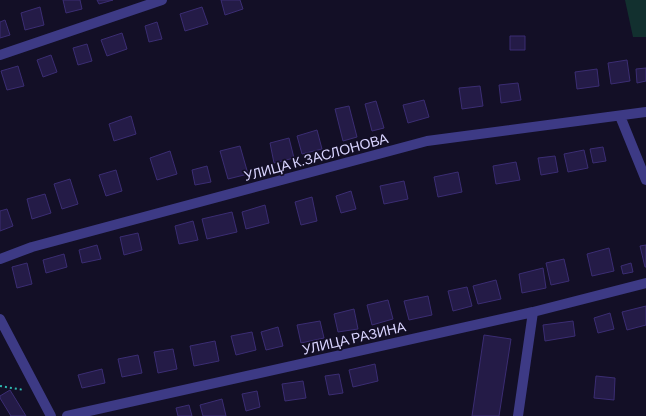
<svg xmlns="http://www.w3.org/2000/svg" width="646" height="416" font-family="Barlow,sans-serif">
<rect width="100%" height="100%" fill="#130f26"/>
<path fill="#12302f" d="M625 0H646V37H633Z"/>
<path fill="#241b47" stroke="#3b2d73" d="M63 0H80L82 9 66 13Z
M97 0H113L99 4Z
M221 0H240L243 9 225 15Z
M40 7 44 25 25 30 21 13Z
M202 7 208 24 185 31 180 14Z
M5 20 10 35 0 38V22Z
M157 22 162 39 149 42 145 26Z
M122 33 127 49 107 56 101 40Z
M510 36H525V50H510Z
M87 44 92 61 78 65 73 48Z
M51 55 57 72 43 77 37 60Z
M627 60 630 81 611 84 608 63Z
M18 66 24 86 7 90 1 71Z
M646 68V81L637 83 636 69Z
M597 69 599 86 577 89 575 72Z
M518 83 521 100 501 103 499 85Z
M480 86 483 106 462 109 459 88Z
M424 100 429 117 408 123 403 105Z
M376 101 384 128 372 131 365 104Z
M349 106 357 137 343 141 335 109Z
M131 116 136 134 114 141 109 124Z
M317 130 322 149 302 154 297 136Z
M289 138 294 158 274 163 270 143Z
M240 146 248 174 228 179 220 151Z
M603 147 606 161 593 163 590 149Z
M584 150 588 168 568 172 564 154Z
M170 151 177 174 157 180 150 158Z
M555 156 558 172 541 175 538 158Z
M516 162 520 180 496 184 493 166Z
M207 166 211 182 195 185 192 170Z
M116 170 122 191 106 196 99 175Z
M458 172 462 192 438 197 434 177Z
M70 179 78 204 62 209 54 184Z
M404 181 408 199 384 204 380 186Z
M351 191 356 209 341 213 336 196Z
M45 194 51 213 32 219 27 199Z
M312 197 317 221 301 225 295 202Z
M265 205 269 223 246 229 242 212Z
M7 209 13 226 0 231V211Z
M232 212 237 232 207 239 202 219Z
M193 221 198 240 179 244 175 226Z
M138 233 142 250 124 255 120 237Z
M97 245 101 259 82 263 79 250Z
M646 245V267H645L640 246Z
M609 248 614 271 592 276 587 254Z
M64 254 67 267 46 273 43 260Z
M564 259 569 281 551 285 546 263Z
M27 263 32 284 17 288 12 267Z
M631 263 633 272 623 274 621 266Z
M543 268 546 288 522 293 519 274Z
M496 280 501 299 478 304 473 286Z
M467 287 472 306 453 311 448 291Z
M428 296 432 315 409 320 404 301Z
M388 300 393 319 372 325 367 305Z
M646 306V325L627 330 622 312Z
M354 309 358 329 338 332 334 314Z
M610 313 614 329 598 333 594 318Z
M320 321 324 338 301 343 297 325Z
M573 321 575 336 545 341 543 325Z
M278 327 283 346 266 350 261 332Z
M252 332 256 350 236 355 231 336Z
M484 335 511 339 499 416H472Z
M215 341 219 361 194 366 190 346Z
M173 349 177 369 158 373 154 352Z
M138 355 142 373 122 377 118 359Z
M375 364 378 381 353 387 349 370Z
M102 369 105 383 82 388 78 375Z
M339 374 343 393 329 395 325 376Z
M596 376 615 378 614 400 594 398Z
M303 381 306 398 285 401 282 384Z
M10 390 26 416H11L0 398V396Z
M257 391 260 407 246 411 242 394Z
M222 399 226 416H203L200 405Z
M189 405 192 416H178L176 408Z"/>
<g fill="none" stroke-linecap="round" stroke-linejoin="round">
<path stroke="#2fb8b0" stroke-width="2" stroke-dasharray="2 3" stroke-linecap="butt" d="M0 386 24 390"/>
<path stroke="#3d3a85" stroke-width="10" d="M0 55 162 0
M620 116 646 180
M0 259 32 247 427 141 646 112
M0 319 51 416
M67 416 533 312 646 283
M518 416 533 312"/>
</g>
<g text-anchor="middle" stroke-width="3.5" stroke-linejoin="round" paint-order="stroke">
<g font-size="14" fill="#d9d4ff" stroke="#130f26">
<text transform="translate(316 157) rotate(-15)" y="5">УЛИЦА К.ЗАСЛОНОВА</text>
<text transform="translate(354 338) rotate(-13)" y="5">УЛИЦА РАЗИНА</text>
</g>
</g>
</svg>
